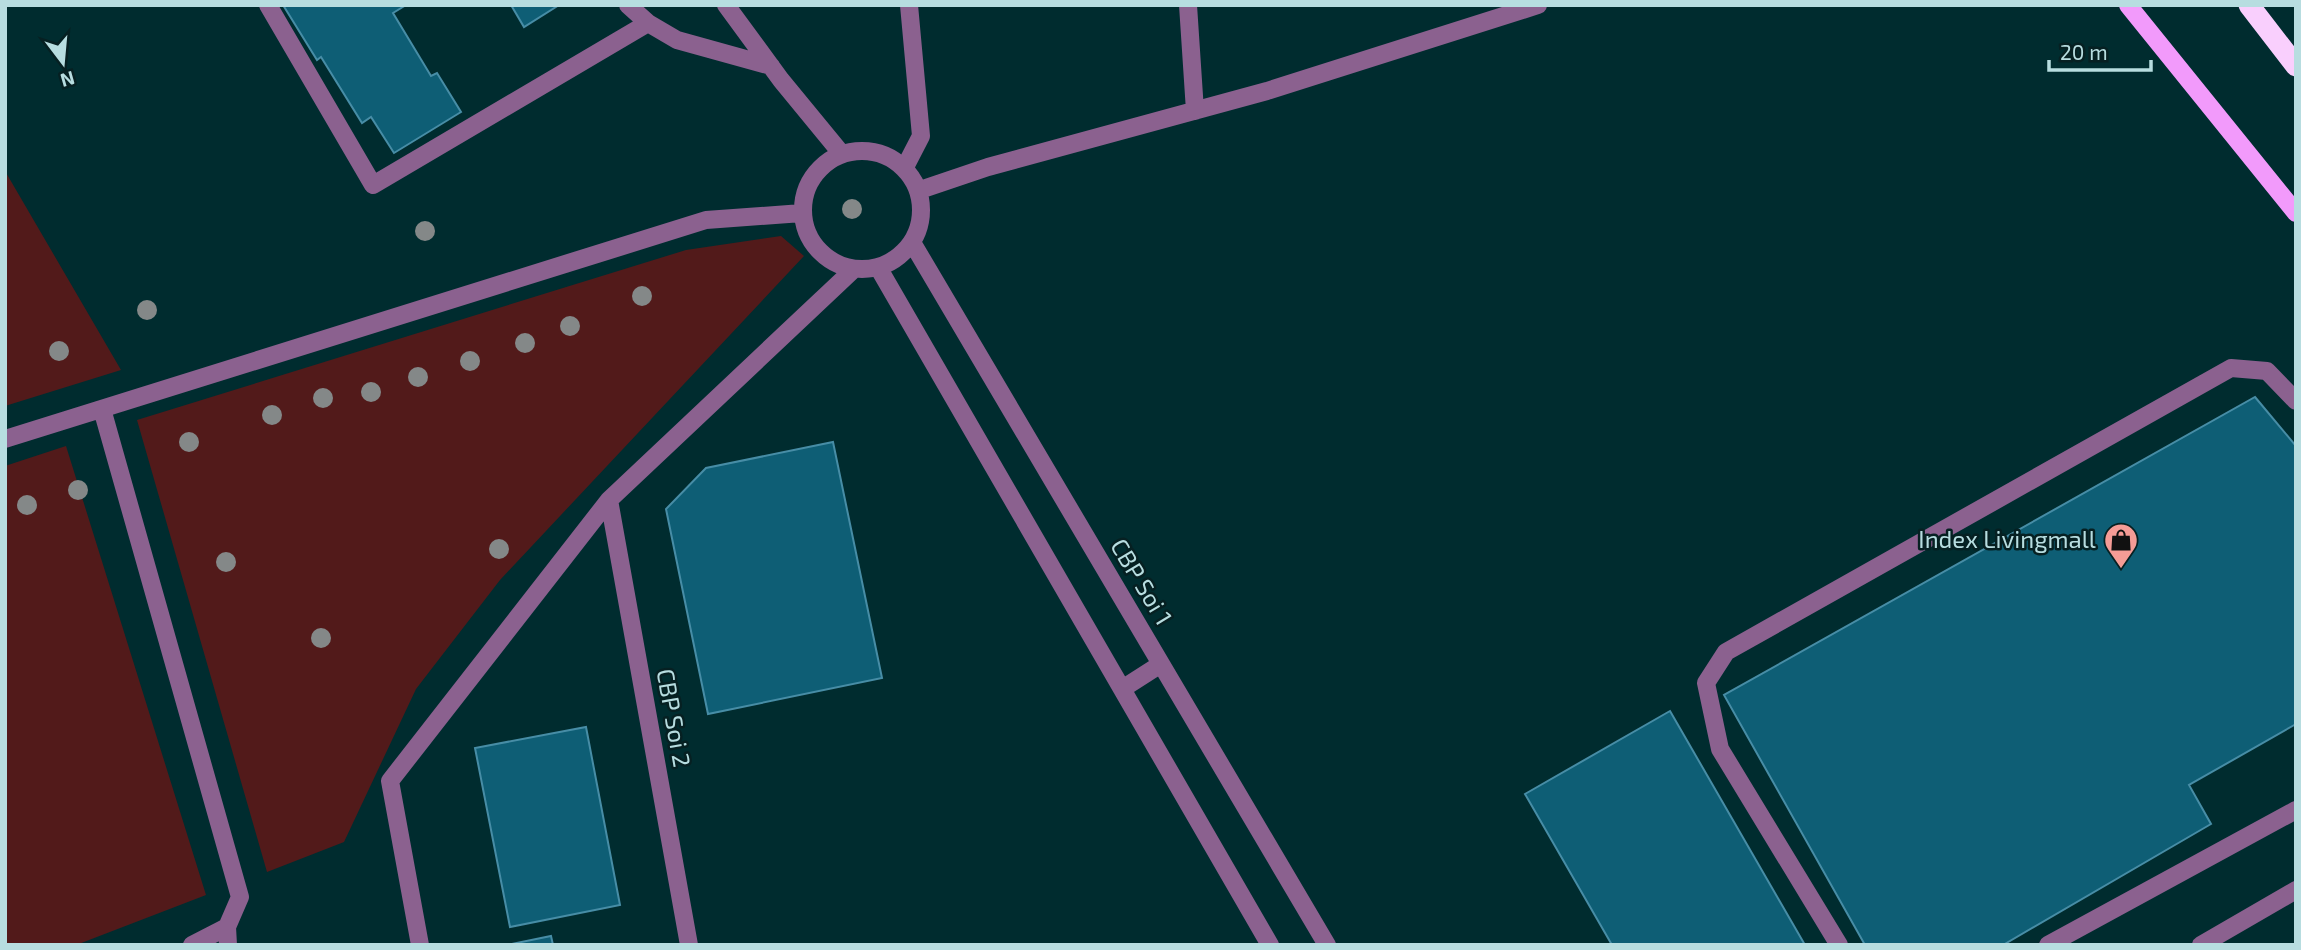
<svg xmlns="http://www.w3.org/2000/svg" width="2301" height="950" font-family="'Exo 2',sans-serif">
<rect width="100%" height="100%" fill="#002c2f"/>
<path fill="#521a1a" d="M5 171 121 370 5 406Z
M781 236 804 256 500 580 416 689 344 842 267 872 137 420 686 250Z
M66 446 206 895 76 945H5V466Z"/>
<path fill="#0e5e75" stroke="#478da6" stroke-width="2" d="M283 5H406L393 13 431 76 437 73 461 112 394 153 371 117 362 123 321 57 317 60Z
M511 5H559L524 27Z
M2255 397 2296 446V724L2189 785 2211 824 2003 945H1865L1724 695Z
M833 442 882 678 708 714 666 509 706 468Z
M1670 711 1805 945H1612L1525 794Z
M586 727 620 905 510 927 475 748Z
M551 936 553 945H507Z"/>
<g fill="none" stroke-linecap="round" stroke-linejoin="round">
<path stroke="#8b618f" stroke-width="18" d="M268 5 373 185 648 23
M628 5 648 23 677 40 771 66
M726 5 781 80 841 153
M1188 5 1195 111
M803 210a59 59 0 1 1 118 0a59 59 0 1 1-118 0Z
M905 167 921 136 909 5
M920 190 988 167 1267 91 1538 5
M913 244 1327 945
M878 267 1270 945
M102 409 240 897 227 927 228 945
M5 439 706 220 802 213
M609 500 689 945
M1122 689 1161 664
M192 945 227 927
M420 945 390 781 609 500 854 269
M1839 945 1720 749 1706 683 1726 652 2231 368 2267 371 2296 401
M2048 945 2296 810
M2201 945 2296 890"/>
<path stroke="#f29afb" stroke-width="18" d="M2128 5 2296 213"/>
<path stroke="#f9cffd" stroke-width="21" d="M2249 5 2296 66"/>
</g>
<g fill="#848888">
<circle cx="852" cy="209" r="10"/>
<circle cx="425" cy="231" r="10"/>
<circle cx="642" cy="296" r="10"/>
<circle cx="147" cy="310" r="10"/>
<circle cx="570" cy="326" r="10"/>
<circle cx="525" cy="343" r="10"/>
<circle cx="59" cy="351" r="10"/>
<circle cx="470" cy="361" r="10"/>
<circle cx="418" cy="377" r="10"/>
<circle cx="371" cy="392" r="10"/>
<circle cx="323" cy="398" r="10"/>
<circle cx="272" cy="415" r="10"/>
<circle cx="189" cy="442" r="10"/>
<circle cx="78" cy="490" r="10"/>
<circle cx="27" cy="505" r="10"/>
<circle cx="499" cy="549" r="10"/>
<circle cx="226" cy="562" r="10"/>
<circle cx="321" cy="638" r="10"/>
</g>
<defs>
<g id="shop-pin" transform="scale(1.75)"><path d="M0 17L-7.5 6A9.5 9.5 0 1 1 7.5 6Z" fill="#f59c96" stroke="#062022"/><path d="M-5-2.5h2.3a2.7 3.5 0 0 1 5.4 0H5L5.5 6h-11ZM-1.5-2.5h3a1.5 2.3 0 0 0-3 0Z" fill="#111"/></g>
</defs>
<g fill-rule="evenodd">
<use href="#shop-pin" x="2121" y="540"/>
</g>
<g text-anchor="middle" stroke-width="5" stroke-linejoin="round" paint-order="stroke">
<g font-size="24" fill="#b7dde0" stroke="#062022" text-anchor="end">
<text x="2096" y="548">Index Livingmall</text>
</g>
<g font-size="24" fill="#b7dde0" stroke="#062022">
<text transform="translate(1141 582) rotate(59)" y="8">CBP Soi 1</text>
<text transform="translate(673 718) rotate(80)" y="8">CBP Soi 2</text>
</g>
</g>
<rect width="2301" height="950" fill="none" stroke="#b7dde0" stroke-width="14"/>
<g transform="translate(63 63) rotate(164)" stroke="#062022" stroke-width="5" paint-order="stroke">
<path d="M0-5L12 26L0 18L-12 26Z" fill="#b7dde0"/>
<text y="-10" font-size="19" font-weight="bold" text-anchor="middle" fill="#b7dde0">N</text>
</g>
<path d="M2049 60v10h102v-10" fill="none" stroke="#b7dde0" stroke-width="3.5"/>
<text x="2060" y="60" font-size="21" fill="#b7dde0" stroke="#062022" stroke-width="5" paint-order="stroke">20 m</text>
</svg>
